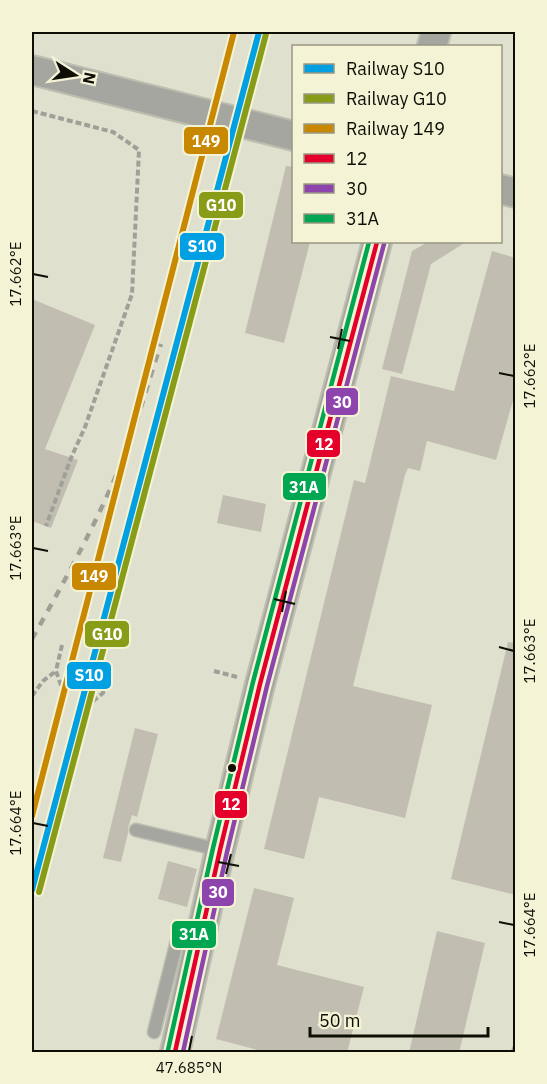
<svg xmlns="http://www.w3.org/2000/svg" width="547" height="1084" font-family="'IBM Plex Sans',sans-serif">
<rect width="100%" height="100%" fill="#e0e0cf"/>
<path fill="#c1beb1" d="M286 166 294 167V242H310L284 343 245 333Z
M428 242H466L431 264 402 374 382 369 412 251Z
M492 251 516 258V390L496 460 427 441 420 471 408 468 405 475 353 686 432 705 405 818 319 797 304 859 264 849 354 480 365 483 391 376 454 391Z
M32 299 95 325 45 449 78 460 51 528 32 521Z
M223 495 266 504 261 532 217 523Z
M508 642 516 643V895L451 879Z
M135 728 158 734 137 817 132 815 128 828V833L121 862 103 858Z
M168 861 197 869 187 907 158 899Z
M254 888 294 898 277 965 364 987 347 1053H269L216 1039Z
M437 931 485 943 459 1053H409Z"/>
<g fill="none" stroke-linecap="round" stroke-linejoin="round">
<g stroke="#bdbdb0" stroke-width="15">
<path id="service" d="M136 830 220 850
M154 1032 178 937 201 928"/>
</g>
<g stroke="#bdbdb0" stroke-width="32">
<path id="tertiary" d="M432 46 436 32
M32 70 294 136
M500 189 516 193
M175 1052 220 850 260 684 377 242"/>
</g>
<path stroke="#9fa098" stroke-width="4" stroke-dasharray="6 3" stroke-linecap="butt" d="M32 111 113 132 139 150 132 294 85 427 71 458 46 526
M62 645 56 671 63 691
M214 671 237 677
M32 696 43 681 56 671
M86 707 103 693 108 674"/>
<use href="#service" stroke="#a5a6a0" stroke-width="12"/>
<use href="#tertiary" stroke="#a5a6a0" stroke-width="28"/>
<path stroke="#9f9f96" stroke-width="4.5" stroke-dasharray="8 8" stroke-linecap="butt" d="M32 639C68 575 104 510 130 441 141 409 150 376 161 344
M513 1052 516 1044"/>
<g stroke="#f5f3d5" stroke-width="9">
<path id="bus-1" d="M175 1052 220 850 260 684 377 242"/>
</g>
<g stroke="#f5f3d5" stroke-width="9">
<path id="bus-2" d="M183 1052 227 852 267 686 384 244"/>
</g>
<g stroke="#f5f3d5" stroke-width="9">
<path id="bus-3" d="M168 1050 213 848 253 682 369 242"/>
</g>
<use href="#bus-1" stroke="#e4002b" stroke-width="4.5"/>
<use href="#bus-2" stroke="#8e44ad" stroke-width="4.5"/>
<use href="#bus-3" stroke="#00a651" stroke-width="4.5"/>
<g stroke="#f5f3d5" stroke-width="10">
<path id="rail-1" d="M32 890 259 32"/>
</g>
<g stroke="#f5f3d5" stroke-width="10">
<path id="rail-2" d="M39 892 266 34"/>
</g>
<g stroke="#f5f3d5" stroke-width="10">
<path id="rail-3" d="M32 816 234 32"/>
</g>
<use href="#rail-1" stroke="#00a0e3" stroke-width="6"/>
<use href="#rail-2" stroke="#889c18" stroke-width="6"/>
<use href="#rail-3" stroke="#c88801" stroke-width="6"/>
</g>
<path fill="none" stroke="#0e0e05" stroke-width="2" d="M33 274 48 277M330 337 350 341M338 349 342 329M499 373 514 376M33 548 48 551M274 599 295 604M282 612 286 591M499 647 514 651M33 823 48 826M218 862 239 866M226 874 231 854M499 922 514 925M189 1051 192 1036"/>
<circle fill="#0e0e05" stroke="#f5f3d5" stroke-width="2" cx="232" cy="768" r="5"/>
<g stroke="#f5f3d5" stroke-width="2">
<rect x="183" y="126" width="46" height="29" rx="6" fill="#c88801"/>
<rect x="198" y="191" width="46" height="28" rx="6" fill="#889c18"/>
<rect x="179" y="232" width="46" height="29" rx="6" fill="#00a0e3"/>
<rect x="325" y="387" width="34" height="29" rx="6" fill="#8e44ad"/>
<rect x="306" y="429" width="35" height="29" rx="6" fill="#e4002b"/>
<rect x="282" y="472" width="45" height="29" rx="6" fill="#00a651"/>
<rect x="71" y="562" width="46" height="29" rx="6" fill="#c88801"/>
<rect x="84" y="620" width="46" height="28" rx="6" fill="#889c18"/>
<rect x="66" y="661" width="46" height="29" rx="6" fill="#00a0e3"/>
<rect x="214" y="790" width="34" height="29" rx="6" fill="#e4002b"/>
<rect x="201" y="878" width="34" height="29" rx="6" fill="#8e44ad"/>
<rect x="171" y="920" width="46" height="29" rx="6" fill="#00a651"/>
</g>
<g font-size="16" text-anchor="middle" font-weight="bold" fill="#fff">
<text x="206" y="147">149</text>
<text x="221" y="211">G10</text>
<text x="202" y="252">S10</text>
<text x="342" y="408">30</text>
<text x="324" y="450">12</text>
<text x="304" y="493">31A</text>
<text x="94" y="582">149</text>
<text x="107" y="640">G10</text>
<text x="89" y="681">S10</text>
<text x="231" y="810">12</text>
<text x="218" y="898">30</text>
<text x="194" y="940">31A</text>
</g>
<rect width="547" height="1084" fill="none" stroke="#f5f3d5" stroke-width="66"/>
<rect x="292" y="45" width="210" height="198" fill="#f5f3d5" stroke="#999782" stroke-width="1.5"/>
<rect x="304" y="64" width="30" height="9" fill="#00a0e3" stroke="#999782" stroke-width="1.5"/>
<text x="346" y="75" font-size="18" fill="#0e0e05">Railway S10</text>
<rect x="304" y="94" width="30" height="9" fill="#889c18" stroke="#999782" stroke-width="1.5"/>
<text x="346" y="105" font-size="18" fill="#0e0e05">Railway G10</text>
<rect x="304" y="124" width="30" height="9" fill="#c88801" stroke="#999782" stroke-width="1.5"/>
<text x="346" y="135" font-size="18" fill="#0e0e05">Railway 149</text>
<rect x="304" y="154" width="30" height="9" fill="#e4002b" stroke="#999782" stroke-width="1.5"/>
<text x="346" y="165" font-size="18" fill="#0e0e05">12</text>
<rect x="304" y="184" width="30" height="9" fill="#8e44ad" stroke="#999782" stroke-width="1.5"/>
<text x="346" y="195" font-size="18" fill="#0e0e05">30</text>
<rect x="304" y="214" width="30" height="9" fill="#00a651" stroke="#999782" stroke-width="1.5"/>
<text x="346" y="225" font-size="18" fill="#0e0e05">31A</text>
<g transform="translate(75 75) rotate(102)" stroke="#f5f3d5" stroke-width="4.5" paint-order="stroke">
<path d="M0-4.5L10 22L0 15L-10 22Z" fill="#0e0e05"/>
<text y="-9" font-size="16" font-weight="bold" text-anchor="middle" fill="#0e0e05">N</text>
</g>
<path d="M310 1027v9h178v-9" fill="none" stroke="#0e0e05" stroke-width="3"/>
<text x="319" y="1027" font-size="18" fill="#0e0e05" stroke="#f5f3d5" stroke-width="4.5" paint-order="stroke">50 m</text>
<rect x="33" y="33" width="481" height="1018" fill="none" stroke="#0e0e05" stroke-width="2"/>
<g font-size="15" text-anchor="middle" fill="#0e0e05">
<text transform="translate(16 274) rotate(-90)" y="5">17.662°E</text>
<text transform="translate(530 376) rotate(-90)" y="5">17.662°E</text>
<text transform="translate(16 548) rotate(-90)" y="5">17.663°E</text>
<text transform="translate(530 651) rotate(-90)" y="5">17.663°E</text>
<text transform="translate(16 823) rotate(-90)" y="5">17.664°E</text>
<text transform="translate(530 925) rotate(-90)" y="5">17.664°E</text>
<text x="189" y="1073">47.685°N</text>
</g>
</svg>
